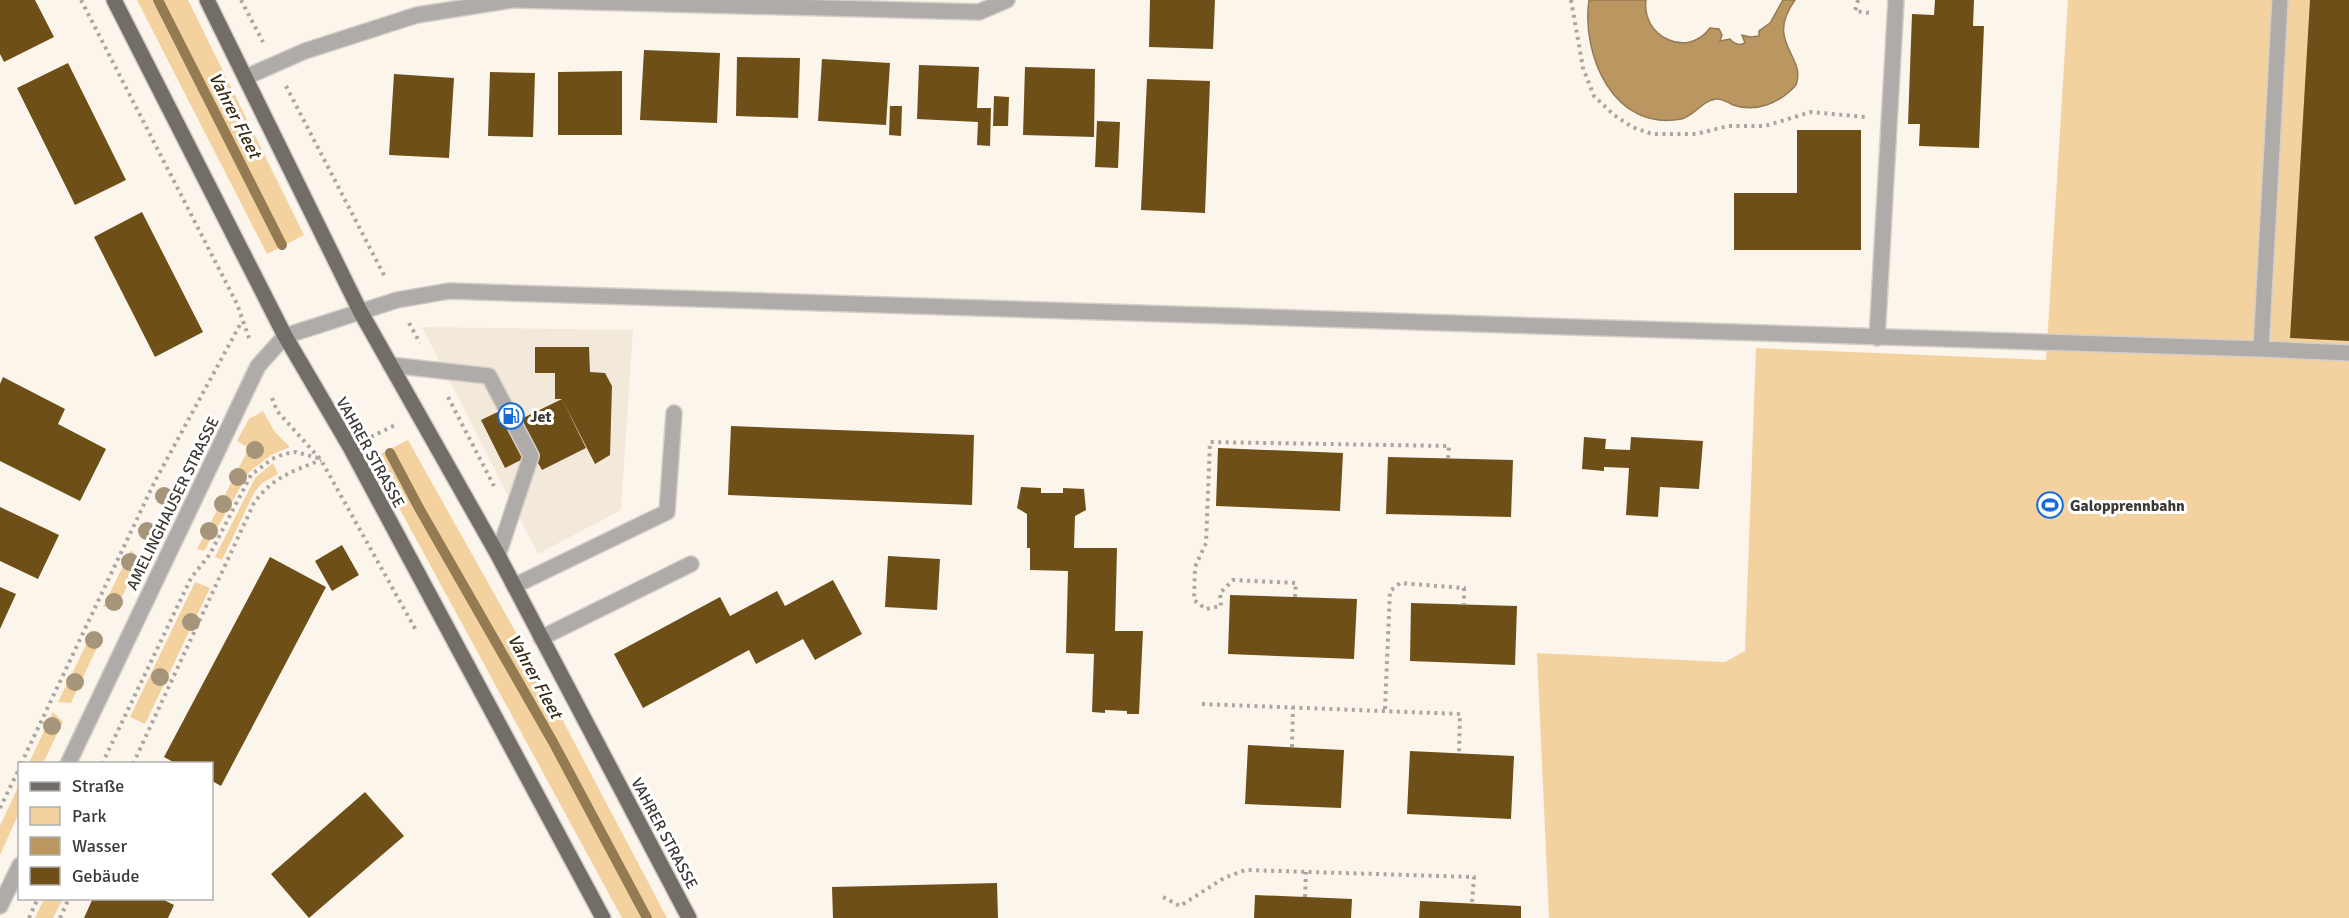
<svg xmlns="http://www.w3.org/2000/svg" width="2349" height="918" font-family="Signika,sans-serif">
<rect width="100%" height="100%" fill="#fbf5ec"/>
<path fill="#f3e9da" d="M422 327 633 330 621 510 538 554Z"/>
<path fill="#f4d29f" d="M137 0H188L304 235 267 254Z
M2068 0H2349V918H1549L1537 653 1725 662 1745 651 1756 348 2046 360Z
M263 411 275 432 290 447 271 455 249 472 204 551 197 549 249 448 237 441 249 419Z
M408 440 524 647 667 918H622L372 458Z
M273 463 278 474 262 483 254 493 222 560 215 557 255 478Z
M131 550 140 559 117 607H103Z
M195 582 210 588 145 724 130 717Z
M92 633 100 641 71 703 58 702Z
M53 712 63 722 43 763H29Z
M18 787 19 813 0 855V826Z
M44 899H63L53 918H35Z"/>
<path fill="#ba9761" stroke="#947b54" stroke-width="1.5" d="M1589 0H1646C1641 37 1688 59 1710 28L1719 29 1722 35 1720 41 1730 39C1734 44 1739 46 1745 43L1742 35 1750 37 1759 36V31L1770 23 1783 0H1795C1764 43 1807 56 1796 85 1780 103 1756 113 1733 105 1727 102 1722 98 1716 99 1701 101 1695 116 1681 119 1614 132 1581 55 1589 0Z"/>
<g fill="none" stroke-linecap="round" stroke-linejoin="round">
<path stroke="#947b54" stroke-width="10" d="M158 0 282 245
M390 453 419 508 553 742 647 918"/>
</g>
<path fill="#6f4f18" d="M0 0H35L54 37 4 62 0 54Z
M1150 0H1215L1213 49 1149 47Z
M1935 0H1974L1973 26H1984L1979 148 1919 146 1920 124H1908L1912 14 1934 15Z
M2310 0H2349V341L2290 338Z
M644 50 720 53 717 123 640 120Z
M737 57 800 58 798 118 736 116Z
M822 59 890 63 886 125 818 121Z
M68 63 126 180 75 205 17 88Z
M919 65 979 67 977 108H991L990 146 977 145 978 122 917 119Z
M1025 67 1095 69 1094 137 1023 135Z
M622 71V135H558V72Z
M490 72 535 73 533 137 488 136Z
M394 74 454 78 449 158 389 155Z
M1147 79 1210 81 1205 213 1141 210Z
M994 96 1009 97 1008 126H993Z
M890 106H902L901 136 889 135Z
M1097 121 1120 122 1118 168 1095 167Z
M1797 130H1861V250H1734V193H1797Z
M142 212 203 332 155 357 94 237Z
M535 347H589L590 372 605 373 612 386 610 455 595 464 562 399 586 448 542 470 533 454 505 468 481 420 516 403 523 418 562 399H555V373H535Z
M3 377 65 409 58 424 106 449 80 501 0 461V384Z
M731 426 974 435 972 505 728 495Z
M1584 437 1606 439 1605 449 1630 450 1631 437 1703 441 1699 489 1660 487 1658 517 1626 515 1629 468 1604 467V471L1582 469Z
M1218 448 1343 453 1340 511 1216 506Z
M1388 457 1513 460 1511 517 1386 514Z
M1021 487 1041 488V493H1063V488L1084 489 1086 510 1075 516 1074 548H1117L1115 631H1143L1139 714H1127V711L1105 710V713L1092 712 1094 654 1066 653 1068 571 1030 570V548H1027V514L1017 508Z
M0 507 59 535 38 579 0 561Z
M342 545 359 575 332 591 315 561Z
M888 556 940 559 937 610 885 607Z
M270 557 326 587 221 786 212 781V764H177L164 757Z
M833 580 862 634 815 660 803 639 756 664 749 650 643 708 614 654 720 597 730 616 777 591 785 606Z
M0 587 16 594 0 629Z
M1230 595 1357 599 1354 659 1228 654Z
M1411 603 1517 606 1515 665 1410 661Z
M1248 745 1344 750 1341 808 1245 804Z
M1410 751 1514 756 1511 819 1407 814Z
M365 792 404 836 309 918 271 874Z
M997 883 998 918H833L832 887Z
M1255 895 1352 899 1351 918H1254Z
M93 898H160L174 905 168 918H84Z
M1420 901 1521 906V918H1419Z"/>
<g fill="none" stroke-linecap="round" stroke-linejoin="round">
<g stroke="#d5cfc8" stroke-width="18">
<path id="minor" d="M517 0 979 12 1007 0
M246 77 305 51 417 15 513 0
M1877 338 1896 0
M2261 349 2349 353
M390 365 489 376 531 456 498 555
M514 586 667 512 674 413
M541 638 691 564
M68 764 258 366 285 336 397 300 449 291 2261 349 2280 0
M0 906 20 865"/>
</g>
<g stroke="#d5cfc8" stroke-width="18">
<path id="major" d="M114 0 285 336 350 447 603 918
M207 0 360 311 498 555 689 918"/>
</g>
<path stroke="#aba7a0" stroke-width="4" stroke-dasharray="3 4.5" stroke-linecap="butt" d="M81 0 237 304 249 338
M241 0 263 42
M1571 0 1583 68 1594 96 1614 115 1632 127 1652 134H1696L1728 126H1765L1811 112 1865 117
M1858 0 1855 11 1870 13
M286 86 386 279
M409 323 420 343
M448 397 494 486
M272 398 277 411 321 460 417 632
M371 437 397 424
M1295 597 1296 583 1233 580 1220 593 1221 606 1206 609 1194 600 1195 567 1206 543 1210 442 1449 446 1448 458
M1202 704 1460 714 1459 754
M1385 709 1390 591 1400 583 1464 588V605
M1292 747 1293 707
M21 764 154 483 242 321
M102 764 191 578 210 554 251 475 272 459 284 454 296 452 318 458
M133 764 254 503C273 477 291 472 321 460
M0 808 20 767
M1163 897 1180 906 1224 878 1245 870 1474 877 1472 903
M1305 897 1306 872
M29 918 38 898
M60 918 69 898"/>
<use href="#minor" stroke="#aeaba8" stroke-width="15"/>
<use href="#major" stroke="#726e67" stroke-width="15"/>
</g>
<g fill="#a6957a">
<circle cx="255" cy="450" r="9"/>
<circle cx="238" cy="477" r="9"/>
<circle cx="164" cy="496" r="9"/>
<circle cx="223" cy="504" r="9"/>
<circle cx="147" cy="531" r="9"/>
<circle cx="209" cy="531" r="9"/>
<circle cx="130" cy="562" r="9"/>
<circle cx="114" cy="602" r="9"/>
<circle cx="191" cy="622" r="9"/>
<circle cx="94" cy="640" r="9"/>
<circle cx="160" cy="677" r="9"/>
<circle cx="75" cy="682" r="9"/>
<circle cx="52" cy="726" r="9"/>
</g>
<defs>
<g id="fuel-ring" transform="scale(1.35)"><circle r="9.5" fill="#fff" stroke="#166cd6" stroke-width="1.5"/><path d="M-5.5-6h7V0h2V4h1.3V-2.5L3-4.5l.8-.8L6-3V5H2.5V1h-1V6h-7ZM-4.2-4.7v3.2H.2V-4.7Z" fill="#166cd6"/></g>
<g id="stadium-ring" transform="scale(1.35)"><circle r="9.5" fill="#fff" stroke="#166cd6" stroke-width="1.5"/><path d="M0-5a6.5 5 0 1 0 0 10a6.5 5 0 1 0 0-10ZM-3.5-1.8h7v3.6h-7Z" fill="#166cd6"/></g>
</defs>
<g fill-rule="evenodd">
<use href="#fuel-ring" x="511" y="416"/>
<use href="#stadium-ring" x="2050" y="505"/>
</g>
<g text-anchor="middle" stroke-width="6" stroke-linejoin="round" paint-order="stroke">
<g font-size="16" font-weight="bold" fill="#3c3936" stroke="#fff" text-anchor="start">
<text x="530" y="422">Jet</text>
<text x="2070" y="511">Galopprennbahn</text>
</g>
<g font-size="16" fill="#3c3936" stroke="#fff">
<text transform="translate(371 452) rotate(61)" y="6">VAHRER STRASSE</text>
<text transform="translate(172 503) rotate(-64)" y="6">AMELINGHAUSER STRASSE</text>
<text transform="translate(665 833) rotate(62)" y="6">VAHRER STRASSE</text>
</g>
<g font-size="18" font-style="italic" fill="#392a11" stroke="#fff">
<text transform="translate(235 115) rotate(63)" y="6">Vahrer Fleet</text>
<text transform="translate(535 676) rotate(61)" y="6">Vahrer Fleet</text>
</g>
</g>
<rect x="18" y="762" width="195" height="138" fill="#ffffff" stroke="#b1b0af" stroke-width="1.5"/>
<rect x="30" y="782" width="30" height="9" fill="#726e67" stroke="#b1b0af" stroke-width="1.5"/>
<text x="72" y="792" font-size="18" fill="#3c3936">Straße</text>
<rect x="30" y="807" width="30" height="18" fill="#f4d29f" stroke="#b1b0af" stroke-width="1.5"/>
<text x="72" y="822" font-size="18" fill="#3c3936">Park</text>
<rect x="30" y="837" width="30" height="18" fill="#ba9761" stroke="#b1b0af" stroke-width="1.5"/>
<text x="72" y="852" font-size="18" fill="#3c3936">Wasser</text>
<rect x="30" y="867" width="30" height="18" fill="#6f4f18" stroke="#b1b0af" stroke-width="1.5"/>
<text x="72" y="882" font-size="18" fill="#3c3936">Gebäude</text>
</svg>
